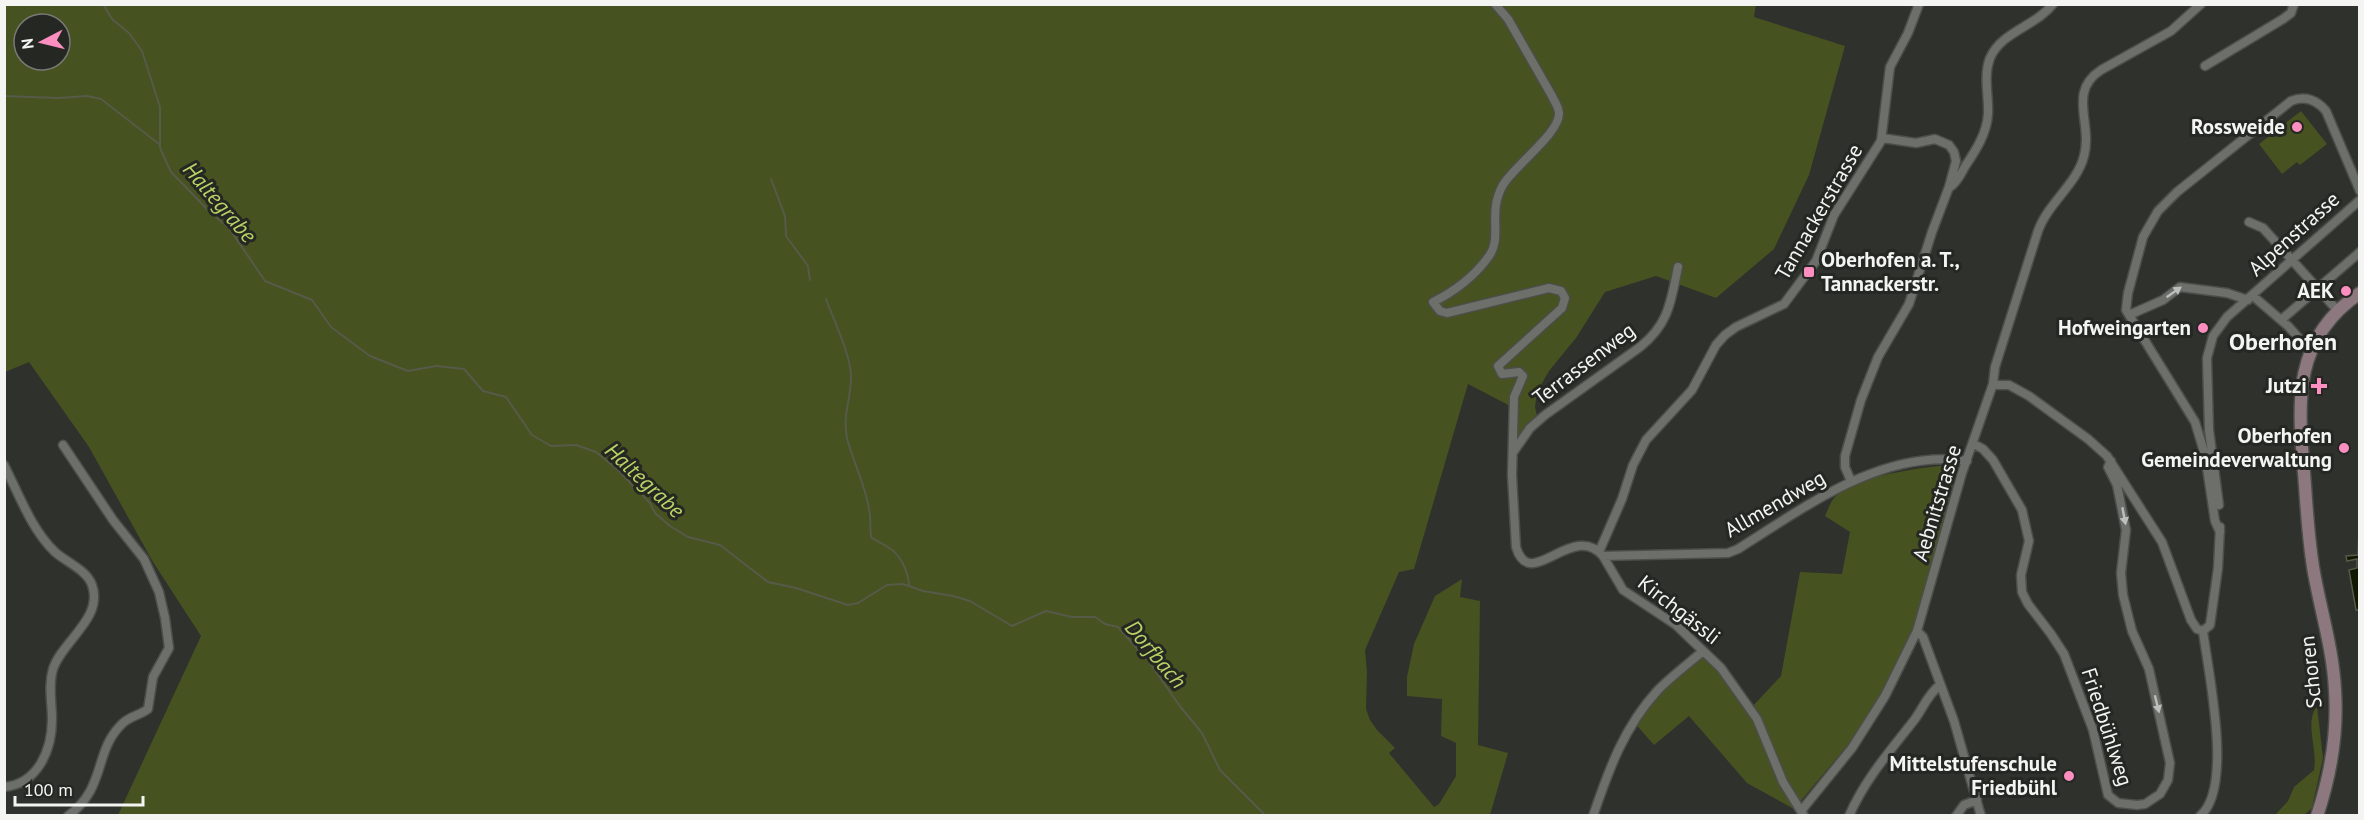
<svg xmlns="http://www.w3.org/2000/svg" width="2364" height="820" font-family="'PT Sans',sans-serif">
<rect width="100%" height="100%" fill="#2f312d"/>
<path fill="#465220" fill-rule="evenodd" d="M1756 4 1754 17 1845 46 1809 175 1774 249 1716 298 1656 276 1605 292 1576 338 1549 371 1537 392 1535 407 1538 420 1516 448 1514 408 1468 384 1414 569 1399 572 1365 650 1367 672 1366 709 1370 720 1377 730 1395 748 1389 753 1434 807 1439 804 1456 776V743L1441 736 1442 699 1407 696V677L1414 644 1435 596 1462 579 1460 597 1480 601 1478 745 1508 753 1490 815H118L201 636 153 562 89 447 29 362 5 372V5ZM24 24H60V60H24Z
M2301 111 2327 144 2300 165 2297 162 2282 174 2259 144Z
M1958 464 1917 622 1872 716 1794 809 1747 783 1689 716 1654 745 1633 721 1642 708 1703 651 1750 709 1781 676 1800 572 1842 574 1850 532 1825 516C1828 510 1831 500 1836 496 1861 474 1925 467 1958 464Z
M2317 706 2323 758 2312 808 2304 815H2275L2288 801 2294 787 2314 770C2318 749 2304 723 2317 706Z"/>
<path fill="#121701" stroke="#565a49" stroke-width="1.5" d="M2359 529V610H2356L2349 570 2357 568V559L2347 561 2346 556 2358 555Z"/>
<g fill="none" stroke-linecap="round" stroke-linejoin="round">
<path stroke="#565a49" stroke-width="2" d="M103 4 112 19 129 33 142 51 160 107V148L171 172 211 213 229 228 265 281 312 300 331 327 370 356 408 371 436 366 464 369 483 391 506 397 532 435 551 446 576 445 596 452 618 470 650 503 655 513 670 526 688 537 720 545 768 582 796 588 848 605 858 603 887 585 903 584 923 591 953 596 970 601 1012 626 1046 611 1072 617H1095L1105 624 1118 627 1150 663 1179 705 1202 733 1220 770 1266 816
M4 96 59 98 87 96 101 99 159 144
M771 179 785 216 786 236 808 266 810 280
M826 299C834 321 849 351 851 374 852 397 842 414 847 438 853 462 865 484 869 509 871 518 870 527 871 537 876 541 882 543 888 547 901 555 908 571 909 585"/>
<g stroke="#4c4e4a" stroke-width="11">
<path id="minor" d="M1495 4 1508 19 1552 96C1555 102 1559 108 1559 113 1560 133 1514 166 1503 185 1487 212 1503 237 1489 256 1476 275 1454 292 1433 302L1440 311 1447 313 1549 288 1561 291 1565 298 1562 308 1498 366 1502 374 1519 372 1523 376 1514 397 1512 475 1516 547C1530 594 1572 520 1603 556L1728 553 1738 549C1805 507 1883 448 1967 461
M2205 66 2283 19 2291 13 2294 4
M1950 187C1958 182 1961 173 1966 165 1976 150 1987 133 1988 114 1989 96 1983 76 1990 58 2001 32 2036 26 2053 4
M2249 222 2263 228 2338 311
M2253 296 2288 326 2311 352
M2129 315 2163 300 2180 287 2227 293 2248 300
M2281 320 2360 252
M1993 385H2009L2029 396 2088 439 2107 456 2162 542 2191 620 2197 629 2203 631
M1974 444 1983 449 1993 460 2022 510 2029 541 2021 575 2022 592 2028 604 2051 634 2064 654 2093 730 2108 795 2118 803 2137 805 2145 804 2160 794 2168 780 2170 763 2149 669 2132 631 2123 595 2121 573 2126 530 2117 485 2108 467 2111 461
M63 445 113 520 144 559 159 592 165 618 169 648 153 677 148 709C139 716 128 716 120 726 94 753 106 788 68 816
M1514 451 1530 428 1545 415 1640 347C1669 324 1671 301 1678 267
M4 465C19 494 31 529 55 552 66 562 87 570 92 585 104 618 62 641 53 669 48 685 52 703 52 719 52 750 38 784 4 787
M1851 481 1845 467V456L1861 400 1878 357 1909 304 1932 232 1949 187 1956 161 1954 152 1949 145 1935 139 1916 143 1882 138
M2219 505 2209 430 2207 358 2213 336 2227 317 2360 200
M2220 532 2215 521 2205 455 2195 422 2126 310 2128 293 2143 237 2158 211 2177 192 2291 101C2305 95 2317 100 2326 111L2360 191
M1599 552 1622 499 1633 465 1646 440 1692 390 1716 345 1725 335 1736 327 1784 304 1816 261 1834 215 1881 141 1890 67 1908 33 1919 4
M1603 556 1623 590 1676 625 1721 668 1757 719 1783 782 1804 816
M2203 631 2210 625 2218 568 2220 527
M1801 811 1852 748 1885 696 1917 631
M1593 816C1609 769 1624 727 1658 690 1672 676 1688 664 1703 651
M1849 816C1865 779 1891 750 1915 719 1923 708 1928 694 1940 685
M1956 816 1964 805 1977 800
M1981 816 1954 721 1923 637 1917 631 1962 473 1993 384 1995 367 2038 231C2048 203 2077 184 2084 156 2093 123 2067 92 2101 70L2171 31 2201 4
M2200 816C2234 788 2208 672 2203 631"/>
</g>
<g stroke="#4c4e4a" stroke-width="15">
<path id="secondary" d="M2317 816C2331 774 2338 733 2335 690 2333 651 2322 615 2315 578 2308 543 2307 508 2304 473 2298 402 2292 339 2360 293"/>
</g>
<use href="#minor" stroke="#6d6f6a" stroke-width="8"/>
<use href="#secondary" stroke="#8c787e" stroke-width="12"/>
</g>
<defs><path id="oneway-solid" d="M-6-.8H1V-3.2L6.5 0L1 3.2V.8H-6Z" transform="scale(1.5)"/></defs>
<g fill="#bebfbc">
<use href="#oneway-solid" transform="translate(2174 292) rotate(-35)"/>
<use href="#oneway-solid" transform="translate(2124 516) rotate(79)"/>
<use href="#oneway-solid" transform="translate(2157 704) rotate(76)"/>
</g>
<g fill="#fd8ec0" stroke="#252723" stroke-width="2">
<circle cx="2297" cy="127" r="6"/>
<rect x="1803" y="266" width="12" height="12" rx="3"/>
<circle cx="2346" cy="291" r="6"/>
<circle cx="2203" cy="328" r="6"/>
<path d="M2316 377h6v6h6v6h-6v6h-6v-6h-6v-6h6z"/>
<circle cx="2344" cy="448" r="6"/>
<circle cx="2069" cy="776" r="6"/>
</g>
<g text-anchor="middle" stroke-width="6" stroke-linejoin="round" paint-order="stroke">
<g font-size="21" font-weight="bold" fill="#f4f5f2" stroke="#252723" text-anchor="end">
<text x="2285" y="134">Rossweide</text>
<text x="1821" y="267" text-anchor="start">Oberhofen a. T.,<tspan x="1821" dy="24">Tannackerstr.</tspan></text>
<text x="2334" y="298">AEK</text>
<text x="2191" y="335">Hofweingarten</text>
<text x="2307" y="393">Jutzi</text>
<text x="2332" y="443">Oberhofen<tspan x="2332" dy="24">Gemeindeverwaltung</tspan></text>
<text x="2057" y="771">Mittelstufenschule<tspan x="2057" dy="24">Friedbühl</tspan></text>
</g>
<g font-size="21" fill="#f4f5f2" stroke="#252723">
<text transform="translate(1819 212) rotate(-60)" y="7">Tannackerstrasse</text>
<text transform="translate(2294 234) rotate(-42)" y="7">Alpenstrasse</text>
<text transform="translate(1584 364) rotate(-37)" y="7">Terrassenweg</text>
<text transform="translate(1937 503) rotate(-73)" y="7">Aebnitstrasse</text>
<text transform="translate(1775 504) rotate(-30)" y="7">Allmendweg</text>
<text transform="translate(1679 610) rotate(38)" y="7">Kirchgässli</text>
<text transform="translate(2311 672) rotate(-96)" y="7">Schoren</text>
<text transform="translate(2107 727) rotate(72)" y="7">Friedbühlweg</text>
</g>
<g font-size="22" font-style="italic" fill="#b9d465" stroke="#252723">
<text transform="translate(220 202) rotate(49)" y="8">Haltegrabe</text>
<text transform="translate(645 480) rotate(43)" y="8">Haltegrabe</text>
<text transform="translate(1156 654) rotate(50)" y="8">Dorfbach</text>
</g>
<g font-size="24" font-weight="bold" fill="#f4f5f2" stroke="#252723">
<text x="2283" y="350">Oberhofen</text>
</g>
</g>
<rect width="2364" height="820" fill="none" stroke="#f4f5f2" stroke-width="12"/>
<g transform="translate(42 42) rotate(263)"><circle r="28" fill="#252723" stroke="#787976" stroke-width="1.5"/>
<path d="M0-4.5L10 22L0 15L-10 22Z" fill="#fd8ec0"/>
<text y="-9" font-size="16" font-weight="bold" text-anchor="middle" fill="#f4f5f2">N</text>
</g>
<path d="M15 796v9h128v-9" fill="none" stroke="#f4f5f2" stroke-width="3"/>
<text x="24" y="796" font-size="18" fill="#f4f5f2" stroke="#252723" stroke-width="4.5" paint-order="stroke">100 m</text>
</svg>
